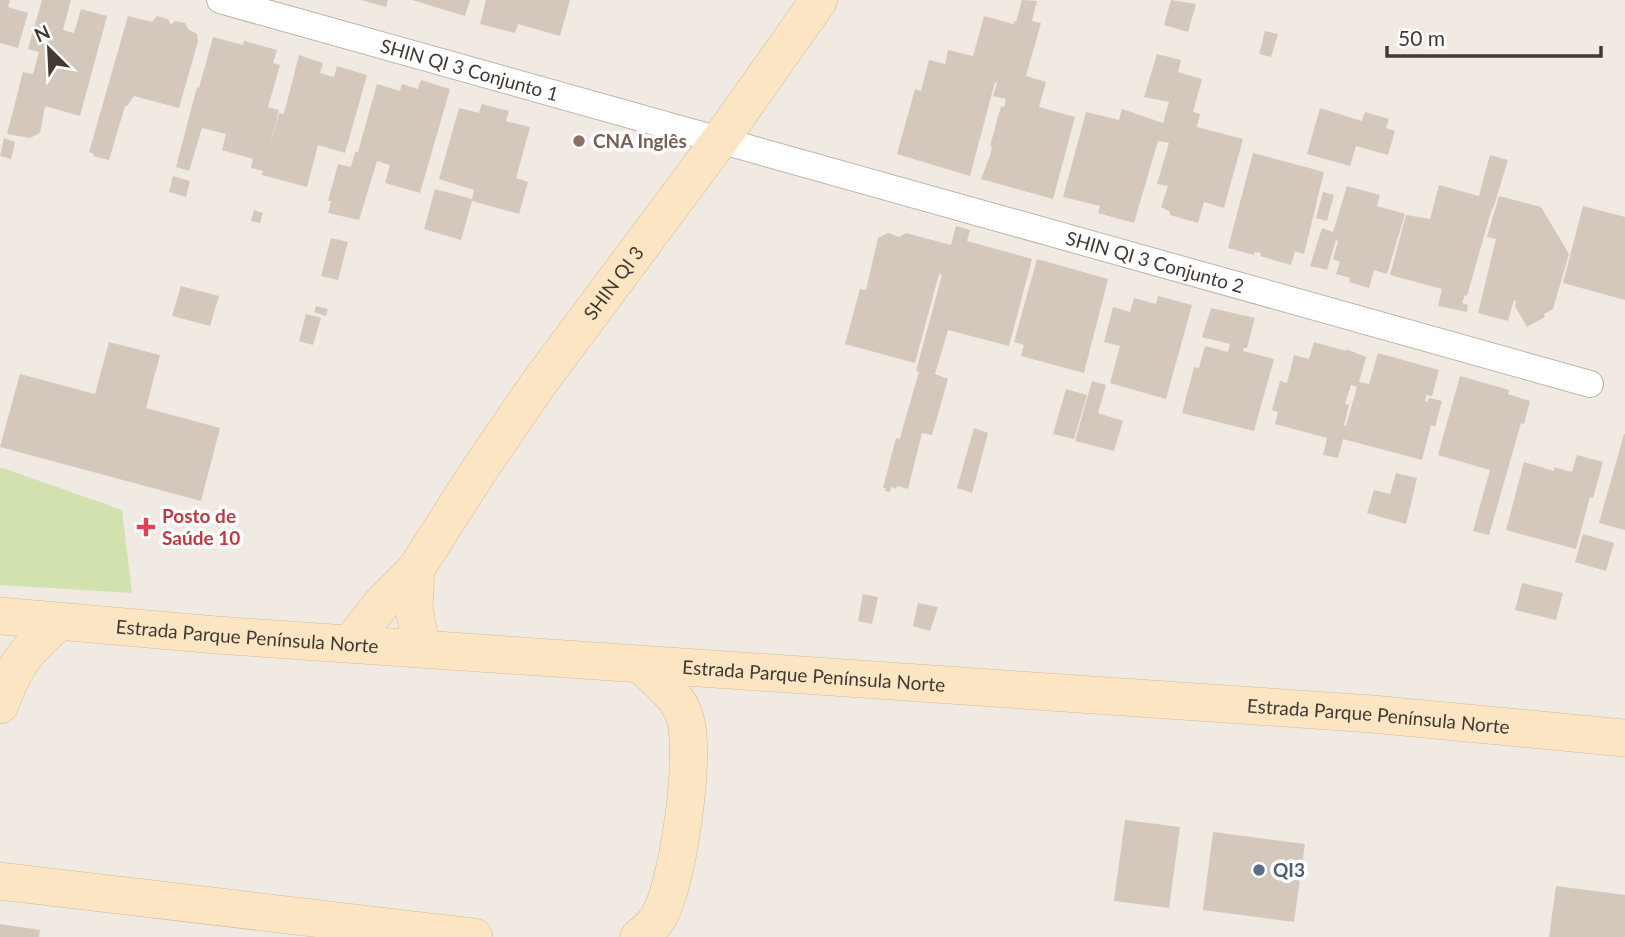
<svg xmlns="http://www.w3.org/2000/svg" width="1625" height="937" font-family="Lato,sans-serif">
<rect width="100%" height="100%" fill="#f0eae3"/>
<path fill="#d2e2ae" d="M0 467 122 510 132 593 0 585Z"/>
<path fill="#d4c7bc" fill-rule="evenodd" d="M0 0H10L8 7 28 13 18 48 0 43Z
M42 0H71L63 30 74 33 81 9 107 16 80 116 45 106 40 133 30 138 7 134 23 72 33 74 39 52 28 49Z
M361 0H388L386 7Z
M412 0H470L465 16Z
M486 0H570L560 36 518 24 515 33 480 24Z
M1022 0 1037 1 1032 21 1041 23 1026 76 1046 82 1039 107 1075 117 1053 199 981 179 990 156 992 146H990L1001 106 1004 107 1006 99 993 96 997 83 995 82 970 176 897 154 915 89 921 91 929 60 945 64 948 50 973 56 984 16 1013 24 1014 21 1016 22Z
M1171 0 1196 4 1188 32 1164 25Z
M128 16 152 22 157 16 168 19 171 25 175 21 185 23 188 29 197 34 198 41 179 108 134 96 127 106H125L109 160 93 156 94 154 89 152Z
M1265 31 1278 34 1271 57 1259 54Z
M213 37 243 45 244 41 277 50 273 63 280 65 268 107 279 110 268 152 279 113 283 114 285 110 299 55 323 63 320 73 334 77 337 66 367 75 345 153 318 145 307 187 262 175 263 171 251 168 253 159 222 150 226 134 202 128 189 171 176 167 197 87 199 88Z
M1157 54 1181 60 1178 72 1202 79 1193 112 1200 114 1197 127 1243 139 1224 208 1204 202 1198 223 1170 215V212L1161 207 1168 186 1157 184 1169 143 1158 141 1134 223 1098 213 1100 206 1063 197 1086 112 1119 120 1122 109 1163 123 1169 102 1144 97Z
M421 80 450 89 420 193 385 183 390 165 377 161 359 220 328 213 331 201H328L338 164 351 167 355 152H358L377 84 400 91 402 84 418 89Z
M482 104 509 111 506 121 530 127 516 178 528 182 519 214 472 201 461 240 424 229 435 189 472 199 474 190 439 179 459 108 479 113Z
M1320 108 1362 121 1365 112 1389 119 1386 128 1395 131 1388 155 1356 146 1350 166 1307 154Z
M4 138 15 142 11 159 0 156Z
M1253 153 1324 172 1304 254 1295 251 1291 265 1260 256 1261 253 1255 252 1254 255 1228 248Z
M1490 155 1508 160 1493 209 1492 208 1467 296 1465 295 1462 303 1468 305 1467 312 1438 306 1442 289 1390 275 1406 215 1430 219 1439 185 1479 196Z
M173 176 190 181 186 197 169 192Z
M1347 186 1380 195 1377 206 1405 214 1387 274 1374 270 1369 288 1349 282 1350 278 1336 274 1340 262 1333 259 1338 241 1336 240 1327 270 1310 266 1322 228 1333 232Z
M1323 192 1334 195 1327 221 1316 218Z
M1499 196 1541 207 1569 254 1553 309 1544 314 1545 317 1527 327 1515 306 1516 301 1514 300 1508 321 1478 313 1496 239 1487 237Z
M1583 206 1625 217V300L1563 283Z
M254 210 263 213 260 223 251 221Z
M956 226 970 230 967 241 1032 259 1009 346 948 330 935 374 948 379 932 435 922 433 908 489 897 486 896 489 891 487 890 492 885 491 886 488H883L896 438 900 439 903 427 919 372 916 371 942 275 939 274 915 363 845 344 860 289 866 290 878 238 888 233 899 237 906 233 951 245Z
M331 238 348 242 338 280 321 276Z
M1037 259 1108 279 1084 373 1021 356 1024 345 1014 342Z
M181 286 219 296 210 326 172 316Z
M1158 296 1192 305 1166 399 1110 383 1120 346 1104 342 1113 307 1130 312 1134 298 1156 304Z
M316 306 328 309 326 316 314 312Z
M1211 308 1255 318 1247 348H1244L1243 351 1274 359 1254 431 1182 413 1194 367 1199 368 1205 346 1228 352 1230 344 1202 337Z
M306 314 321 318 313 345 299 341Z
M109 342 160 355 146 408 220 428 201 501 0 447 20 374 95 394Z
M1314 342 1346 351V349L1366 357 1359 382 1369 384 1378 353 1439 370 1432 396 1426 395 1425 401 1427 402 1429 398 1442 401 1435 427 1431 425 1422 460 1343 439 1338 458 1323 455 1327 438 1275 424 1278 412 1272 410 1280 381 1287 383 1294 355 1309 359ZM1351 385 1357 387 1346 426 1344 425 1349 405 1345 404Z
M1460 376 1509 390 1508 394 1530 401 1524 424 1521 423 1489 535 1473 531 1490 470 1438 455Z
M1092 381 1106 385 1098 413 1123 421 1114 451 1075 441Z
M1066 389 1087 395 1074 439 1053 434Z
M974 428 988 433 972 493 957 488Z
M1624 434H1625V530L1599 523Z
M1577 455 1603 462 1593 498 1590 497 1576 549 1506 530 1524 462 1554 471V467L1572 472Z
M1396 473 1417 478 1406 524 1367 513 1374 490 1390 494Z
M1583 534 1614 543 1606 571 1575 562Z
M1522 583 1563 593 1556 620 1515 610Z
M863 594 878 597 872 624 858 621Z
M918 603 938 607 930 631 913 626Z
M1125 820 1180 827 1169 908 1114 901Z
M1213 832 1305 844 1294 922 1203 910Z
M1556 886 1625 895V937H1549Z
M0 924 40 930 39 937H0Z"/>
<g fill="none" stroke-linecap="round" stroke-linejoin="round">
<g stroke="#beb4a9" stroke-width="28">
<g id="street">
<path id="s1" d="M220 0 1590 384"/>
</g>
</g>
<g stroke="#d1ba98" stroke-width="38">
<g id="secondary">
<path d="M416 569 414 609 422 649"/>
<path id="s2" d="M0 616 216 635 1372 714 1625 738"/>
<path id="s3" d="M350 644 382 603 416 569 476 475 536 387 720 140 819 0"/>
<path d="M0 705C13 668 27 648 58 623"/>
<path d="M0 881 474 937"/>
<path d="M639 937C650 930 658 920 663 908 679 871 696 757 685 718 679 696 657 680 641 665"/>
</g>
</g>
<use href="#street" stroke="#fff" stroke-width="26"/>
<use href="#secondary" stroke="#fbe5c3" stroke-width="37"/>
</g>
<circle fill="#8d6e63" stroke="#fff" stroke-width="2.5" cx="579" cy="141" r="7"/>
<path fill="#e0444e" stroke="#fff" stroke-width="2.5" d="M142.5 516.5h7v7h7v7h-7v7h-7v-7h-7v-7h7z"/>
<circle fill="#5c6f8a" stroke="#fff" stroke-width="2.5" cx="1259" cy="870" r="7"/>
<g text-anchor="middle" stroke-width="7" stroke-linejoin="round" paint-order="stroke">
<g font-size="19" fill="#413a34" stroke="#fff">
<text dy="7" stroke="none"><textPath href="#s1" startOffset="259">SHIN QI 3 Conjunto 1</textPath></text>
<text dy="7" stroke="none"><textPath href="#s1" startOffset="971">SHIN QI 3 Conjunto 2</textPath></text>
<text dy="7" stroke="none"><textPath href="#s3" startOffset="448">SHIN QI 3</textPath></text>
<text dy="7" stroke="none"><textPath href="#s2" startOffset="248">Estrada Parque Península Norte</textPath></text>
<text dy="7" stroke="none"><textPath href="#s2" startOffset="816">Estrada Parque Península Norte</textPath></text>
<text dy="7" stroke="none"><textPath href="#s2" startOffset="1382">Estrada Parque Península Norte</textPath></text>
</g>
<g font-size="19" font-weight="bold" fill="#785e54" stroke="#fff" text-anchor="start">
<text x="593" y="148">CNA Inglês</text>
</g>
<g font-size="19" font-weight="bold" fill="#be3a42" stroke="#fff" text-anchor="start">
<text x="162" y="523">Posto de<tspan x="162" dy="22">Saúde 10</tspan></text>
</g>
<g font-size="19" font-weight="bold" fill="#4e5e75" stroke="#fff" text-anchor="start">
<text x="1273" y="877">QI3</text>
</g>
</g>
<g transform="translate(49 49) rotate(336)" stroke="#ffffff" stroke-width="5" paint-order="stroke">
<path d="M0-5L12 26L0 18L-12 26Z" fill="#413a34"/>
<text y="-10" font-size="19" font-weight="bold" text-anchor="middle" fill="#413a34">N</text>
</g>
<path d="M1387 46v10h214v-10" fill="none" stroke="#413a34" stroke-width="3.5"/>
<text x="1398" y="46" font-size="21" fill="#413a34" stroke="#ffffff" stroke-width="5" paint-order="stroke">50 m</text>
</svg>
